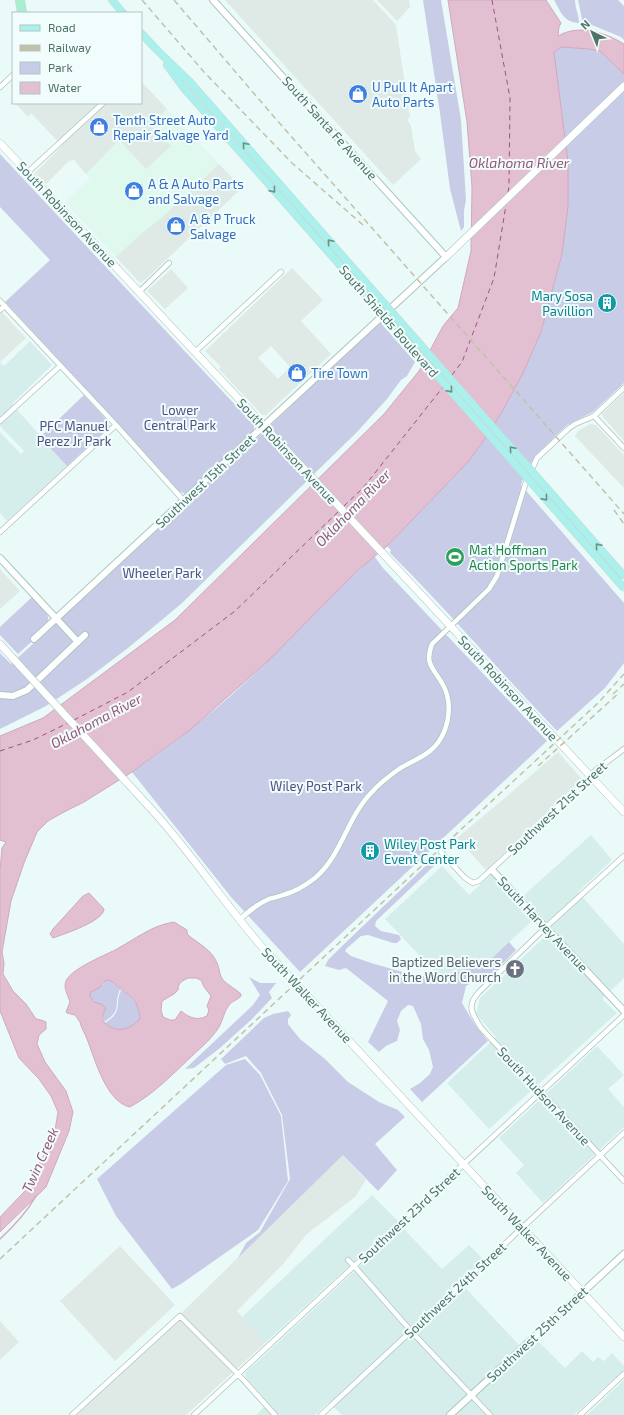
<svg xmlns="http://www.w3.org/2000/svg" width="624" height="1415" font-family="'Exo 2',sans-serif">
<rect width="100%" height="100%" fill="#eafaf9"/>
<path fill="#d6eeeb" d="M30 341 52 365 12 404 67 466 7 521 0 513V432L21 454 24 451 0 426V362L4 366Z
M591 835 612 860 578 892 624 944V978L602 999 617 1013 489 1129 447 1083 496 1037 476 1014 480 998 553 929 523 896Z
M442 866 469 895 492 874 534 919 488 962 444 976H439L385 919Z
M597 1046 624 1075 608 1089 624 1107V1127L543 1203 516 1173 524 1165 499 1138Z
M372 1195 398 1221 265 1343 242 1317Z
M402 1227 442 1269 469 1245 483 1259 459 1281 519 1345 531 1334 565 1368 582 1351 593 1362 598 1357 604 1361 612 1353 624 1366V1370L574 1415H342L329 1402 315 1415H256L268 1403 246 1378 245 1373Z
M624 1380V1415H587Z"/>
<path fill="#dff9ef" d="M167 109 219 164 160 219 142 233 116 257 65 202 90 179 86 174 119 140 146 168 150 124Z"/>
<path fill="#dfeae7" fill-rule="evenodd" d="M225 0H373L396 25 410 118 407 119 411 126 415 151 421 159 393 185Z
M377 0H409L410 7 397 21Z
M141 81 167 109 150 125 171 146 146 169 119 140 86 174 74 160 69 161 46 184 35 173 62 146 31 113 28 117 16 104 17 103H141Z
M219 164 242 188 146 279 140 283 116 257 142 233 160 219Z
M292 268 323 300 301 321 331 354 266 415H262L219 369 221 367 205 351ZM271 346 290 367 278 379 258 358Z
M171 269 188 288 165 309 147 291Z
M0 310 26 338 0 362Z
M624 393V441L603 417 602 414Z
M590 424 596 425 624 455V488L575 436 578 431Z
M0 569 20 591 0 609Z
M558 752 582 779 486 870 457 838 506 797Z
M343 1155 366 1180 355 1197 307 1234 284 1263 237 1311 265 1343 186 1415H77Z
M120 1246 175 1305 115 1361 60 1301Z
M0 1321 19 1342 0 1360Z"/>
<path fill="#c9cce7" d="M423 0H441L461 120 466 200 464 210V227L461 231 450 189 440 113Z
M554 0H575C575 8 579 15 579 23 563 22 561 12 554 0Z
M578 0H618L624 6V40L621 37 592 25 583 24Z
M561 47 589 49 600 51 624 74V383L593 412 567 425 536 455 525 473 521 485 624 603V663L605 688 557 731C502 674 450 613 394 557L390 553 391 550 387 546 468 462 482 443 502 412 523 373 541 332 562 254 568 206 554 52Z
M0 154 254 425V430L253 432 186 494 180 492 176 489 123 429 5 302 50 260 0 207Z
M380 322 415 362 407 376 401 380 387 399 357 432 181 604 128 648 87 679 46 706 0 729V653L11 664 252 443Z
M84 395 105 418 110 426 67 466 40 437Z
M374 556 383 568 547 741 300 972 231 897 132 772C181 739 226 702 268 661 303 626 337 589 374 556Z
M32 597C38 604 51 612 48 623L50 625 18 654 0 635V627Z
M436 856 440 857 435 865 376 921 375 926 381 931 399 935 401 939 397 943H393L368 935 361 936 347 948 345 951 351 956 371 963 406 973 422 976H444L488 962 509 942 516 950 493 974 480 978 466 986 462 1003 474 1023 488 1041 422 1102 410 1089 420 1083 430 1074 433 1067 429 1050 423 1039 421 1024 413 1006 408 1005 401 1011 397 1021 400 1030 397 1041 386 1046 379 1052 368 1042 388 1001 346 968 339 970 325 966 328 960 339 949Z
M249 977 260 983H276L269 992 272 998 252 1019 220 1048 194 1068 185 1069 253 1005 260 995Z
M106 980 113 981 120 989C113 1006 123 1010 104 1022L103 1014 97 1003 94 1002 90 996V993L103 985Z
M121 990C137 1001 134 1000 141 1016 137 1031 115 1034 105 1023 124 1011 114 1006 121 990Z
M288 1011 291 1015 288 1019V1024L300 1039 325 1059 348 1082 379 1102 398 1110 405 1117 375 1144 397 1170 378 1191 343 1155 238 1258 246 1243 260 1232 290 1179 282 1115 261 1073 246 1056 225 1064 221 1059 264 1018 273 1014Z
M245 1059 260 1075 281 1116 288 1181 258 1230 181 1284 172 1289 116 1216 97 1179 226 1065Z"/>
<path fill="#e2c0d2" stroke="#d2a8be" fill-rule="evenodd" d="M448 0H546L561 23 559 27 558 36C578 24 605 32 624 44V74L600 51 589 49 561 47 554 52 568 162V206L562 254 541 332 523 373 502 412 482 443 468 462 387 546 357 571 267 662 190 730 132 772 84 802 64 812 48 821 37 832 24 863 11 901 2 952 4 963 3 974 13 991 26 1004 36 1019 41 1020 46 1022V1029L39 1035 37 1044 45 1062 66 1091 73 1112 69 1131 46 1187 0 1232V1217L24 1192 54 1136 58 1112 51 1096 39 1079 19 1058 0 1011V870L2 848 6 842 0 840V736L43 718 175 620 384 414 419 371 443 326 458 308 471 251 472 187 467 122Z
M89 893 104 909C104 921 64 934 53 938L50 934 53 929 83 896Z
M174 922 187 930V932L188 935C199 944 212 950 217 963 220 969 219 976 224 981 229 986 236 989 241 994V996C236 1001 232 1001 229 1005 224 1011 223 1020 219 1027 212 1038 203 1046 194 1054 174 1073 154 1094 130 1107 106 1102 95 1059 87 1039 85 1033 81 1028 80 1022L75 1015 67 1013 66 1012 70 1002C68 995 63 988 66 981 71 969 103 956 115 950 134 940 152 925 174 922ZM188 978H196L201 980 204 987 211 996 207 1006 209 1010 207 1016C197 1021 190 1018 181 1011L175 1020H170L163 1017 161 1010 162 1001 174 994 178 990C178 983 182 981 188 978ZM106 980C114 980 116 986 122 990 130 997 135 997 138 1009 139 1013 140 1015 140 1018 130 1031 115 1034 103 1021V1014L106 1008 101 1004 94 1002 90 996V993L100 987Z"/>
<g fill="none" stroke-linecap="round" stroke-linejoin="round">
<path stroke="#d2a8be" stroke-width="1.5" d="M0 1239C14 1226 27 1212 36 1196"/>
<path stroke="#975777" stroke-width="1" stroke-dasharray="5 4" stroke-linecap="butt" d="M492 0 510 98 509 186 508 193
M452 375 462 362 494 278 506 205
M344 506 363 488 443 387
M74 720 128 692 235 611 339 511
M0 751 33 740 68 723"/>
<g stroke="#acc6c0" stroke-width="6">
<path id="minor" d="M0 87 13 75
M28 172 103 103
M139 292 169 263
M0 301 116 425 184 501
M0 310 5 306
M195 352 281 272
M594 416 624 448
M0 421 60 366
M0 532 116 425
M441 852 465 878 473 883 479 881 585 783 596 770 624 749
M624 856 546 927 479 992C466 1006 472 1013 481 1028L624 1181
M239 920C248 912 257 904 269 899 273 898 278 897 283 895 295 892 306 885 315 878 342 855 347 818 371 793 379 784 389 776 399 769 417 758 435 754 444 732 450 717 451 699 443 685 434 668 424 665 432 644L489 589 497 576 525 485 537 458 568 429 575 424 594 416 624 388
M348 1260 354 1266 411 1331 490 1415
M72 1415 180 1316 238 1374 275 1415
M194 1415 624 1015
M321 1415 624 1133
M580 1415 624 1374"/>
</g>
<g stroke="#acc6c0" stroke-width="8">
<path id="tertiary" d="M0 558 78 642
M34 639 446 257 213 0
M0 695 13 696 27 690 85 635
M492 870 624 1011
M450 1415 624 1254"/>
</g>
<g stroke="#aac9c1" stroke-width="8">
<path id="secondary" d="M0 143 624 812
M446 257 624 86
M0 644 20 666
M153 811C192 854 224 903 262 947L624 1337"/>
</g>
<g stroke="#cad5d1" stroke-width="8">
<path id="primary" d="M112 0 123 13
M141 33 157 50 189 81 375 293
M167 65 183 87 369 298"/>
</g>
<g stroke="#cad5d1" stroke-width="10">
<path id="motorway" d="M20 0 22 13"/>
</g>
<use href="#minor" stroke="#fff" stroke-width="4.5"/>
<use href="#tertiary" stroke="#fff" stroke-width="6"/>
<use href="#secondary" stroke="#fff" stroke-width="7"/>
<use href="#primary" stroke="#aaf1ed" stroke-width="7"/>
<use href="#motorway" stroke="#a8edd0" stroke-width="9"/>
<path stroke="#c3c0a9" stroke-width="1.5" stroke-dasharray="6 4" stroke-linecap="butt" d="M142 0 204 72 292 163 363 225
M174 0 275 118 624 514
M614 510 624 524
M613 694 624 684
M538 766 620 692
M0 1259 415 872 598 703 624 674"/>
<g stroke="#aac9c1" stroke-width="8" stroke-linecap="butt">
<path id="secondary-bridge" d="M20 666 153 811"/>
</g>
<g stroke="#cad5d1" stroke-width="8" stroke-linecap="butt">
<path id="primary-bridge" d="M375 293 624 576
M369 298 624 588"/>
</g>
<use href="#secondary-bridge" stroke="#fff" stroke-width="7"/>
<use href="#primary-bridge" stroke="#aaf1ed" stroke-width="7"/>
</g>
<defs><path id="oneway-chevron" d="M-2-3.5L2.5 0L-2 3.5" fill="none" stroke-width="1.6" stroke-linecap="round" stroke-linejoin="round"/></defs>
<g stroke="#669288">
<use href="#oneway-chevron" transform="translate(245 145) rotate(-131)"/>
<use href="#oneway-chevron" transform="translate(273 190) rotate(49)"/>
<use href="#oneway-chevron" transform="translate(330 242) rotate(-131)"/>
<use href="#oneway-chevron" transform="translate(450 390) rotate(49)"/>
<use href="#oneway-chevron" transform="translate(512 449) rotate(-131)"/>
<use href="#oneway-chevron" transform="translate(545 498) rotate(49)"/>
<use href="#oneway-chevron" transform="translate(598 546) rotate(-131)"/>
</g>
<defs>
<g id="shop-disc" transform="scale(1)"><circle r="9.5" fill="#3f7fe0" stroke="#f0fdfc"/><path d="M-5-2.5h2.3a2.7 3.5 0 0 1 5.4 0H5L5.5 6h-11ZM-1.5-2.5h3a1.5 2.3 0 0 0-3 0Z" fill="#fff"/></g>
<g id="building-disc" transform="scale(1)"><circle r="9.5" fill="#0f9aa8" stroke="#f0fdfc"/><path d="M-4-6H4V6H1V3H-1V6H-4ZM-2.5-4.3h1.7v1.8h-1.7ZM.8-4.3h1.7v1.8H.8ZM-2.5-1h1.7V.8h-1.7ZM.8-1h1.7V.8H.8Z" fill="#fff"/></g>
<g id="stadium-disc" transform="scale(1)"><circle r="9.5" fill="#2e9e5b" stroke="#f0fdfc"/><path d="M0-5a6.5 5 0 1 0 0 10a6.5 5 0 1 0 0-10ZM-3.5-1.8h7v3.6h-7Z" fill="#fff"/></g>
<g id="church-disc" transform="scale(1)"><circle r="9.5" fill="#6b7280" stroke="#f0fdfc"/><path d="M-1.2-6h2.4v3.5h3.3v2.4h-3.3V6h-2.4V-.1h-3.3v-2.4h3.3Z" fill="#fff"/></g>
</defs>
<g fill-rule="evenodd">
<use href="#shop-disc" x="358" y="94"/>
<use href="#shop-disc" x="99" y="127"/>
<use href="#shop-disc" x="134" y="191"/>
<use href="#shop-disc" x="176" y="226"/>
<use href="#building-disc" x="607" y="303"/>
<use href="#shop-disc" x="297" y="373"/>
<use href="#stadium-disc" x="455" y="557"/>
<use href="#building-disc" x="370" y="851"/>
<use href="#church-disc" x="515" y="969"/>
</g>
<g text-anchor="middle" stroke-width="4" stroke-linejoin="round" paint-order="stroke">
<g font-size="13" fill="#366cbe" stroke="#f0fdfc" text-anchor="start">
<text x="372" y="92">U Pull It Apart<tspan x="372" dy="15">Auto Parts</tspan></text>
<text x="113" y="125">Tenth Street Auto<tspan x="113" dy="15">Repair Salvage Yard</tspan></text>
<text x="148" y="189">A &amp; A Auto Parts<tspan x="148" dy="15">and Salvage</tspan></text>
<text x="190" y="224">A &amp; P Truck<tspan x="190" dy="15">Salvage</tspan></text>
<text x="311" y="378">Tire Town</text>
</g>
<g font-size="13" fill="#507267" stroke="#f0fdfc">
<text transform="translate(330 128) rotate(48)" y="5">South Santa Fe Avenue</text>
<text transform="translate(67 214) rotate(47)" y="5">South Robinson Avenue</text>
<text transform="translate(389 321) rotate(49)" y="5">South Shields Boulevard</text>
<text transform="translate(287 451) rotate(47)" y="5">South Robinson Avenue</text>
<text transform="translate(205 481) rotate(-43)" y="5">Southwest 15th Street</text>
<text transform="translate(508 688) rotate(47)" y="5">South Robinson Avenue</text>
<text transform="translate(557 808) rotate(-43)" y="5">Southwest 21st Street</text>
<text transform="translate(543 924) rotate(47)" y="5">South Harvey Avenue</text>
<text transform="translate(307 995) rotate(47)" y="5">South Walker Avenue</text>
<text transform="translate(544 1096) rotate(47)" y="5">South Hudson Avenue</text>
<text transform="translate(409 1215) rotate(-43)" y="5">Southwest 23rd Street</text>
<text transform="translate(527 1233) rotate(47)" y="5">South Walker Avenue</text>
<text transform="translate(455 1290) rotate(-43)" y="5">Southwest 24th Street</text>
<text transform="translate(537 1334) rotate(-43)" y="5">Southwest 25th Street</text>
</g>
<g font-size="13" fill="#0d838f" stroke="#f0fdfc" text-anchor="end">
<text x="593" y="301">Mary Sosa<tspan x="593" dy="15">Pavillion</tspan></text>
<text x="384" y="849" text-anchor="start">Wiley Post Park<tspan x="384" dy="15">Event Center</tspan></text>
</g>
<g font-size="13" fill="#514f82" stroke="#f0fdfc">
<text x="180" y="415">Lower<tspan x="180" dy="15">Central Park</tspan></text>
<text x="74" y="431">PFC Manuel<tspan x="74" dy="15">Perez Jr Park</tspan></text>
<text x="162" y="578">Wheeler Park</text>
<text x="316" y="791">Wiley Post Park</text>
</g>
<g font-size="13" fill="#27864d" stroke="#f0fdfc" text-anchor="start">
<text x="469" y="555">Mat Hoffman<tspan x="469" dy="15">Action Sports Park</tspan></text>
</g>
<g font-size="13" fill="#5b616d" stroke="#f0fdfc" text-anchor="end">
<text x="501" y="967">Baptized Believers<tspan x="501" dy="15">in the Word Church</tspan></text>
</g>
<g font-size="14" font-style="italic" fill="#975777" stroke="#f0fdfc">
<text x="519" y="168">Oklahoma River</text>
<text transform="translate(353 508) rotate(-46)" y="5">Oklahoma River</text>
<text transform="translate(96 721) rotate(-28)" y="5">Oklahoma River</text>
<text transform="translate(40 1160) rotate(-66)" y="5">Twin Creek</text>
</g>
</g>
<rect x="12" y="12" width="130" height="92" fill="#f0fdfc" stroke="#b0c5c0"/>
<rect x="20" y="25" width="20" height="6" fill="#aaf1ed" stroke="#b0c5c0"/>
<text x="48" y="32" font-size="12" fill="#507267">Road</text>
<rect x="20" y="45" width="20" height="6" fill="#c3c0a9" stroke="#b0c5c0"/>
<text x="48" y="52" font-size="12" fill="#507267">Railway</text>
<rect x="20" y="62" width="20" height="12" fill="#c9cce7" stroke="#b0c5c0"/>
<text x="48" y="72" font-size="12" fill="#507267">Park</text>
<rect x="20" y="82" width="20" height="12" fill="#e2c0d2" stroke="#b0c5c0"/>
<text x="48" y="92" font-size="12" fill="#507267">Water</text>
<g transform="translate(592 32) rotate(317)" stroke="#f0fdfc" stroke-width="3" paint-order="stroke">
<path d="M0-3L7 15L0 10L-7 15Z" fill="#507267"/>
<text y="-6" font-size="11" font-weight="bold" text-anchor="middle" fill="#507267">N</text>
</g>
</svg>
